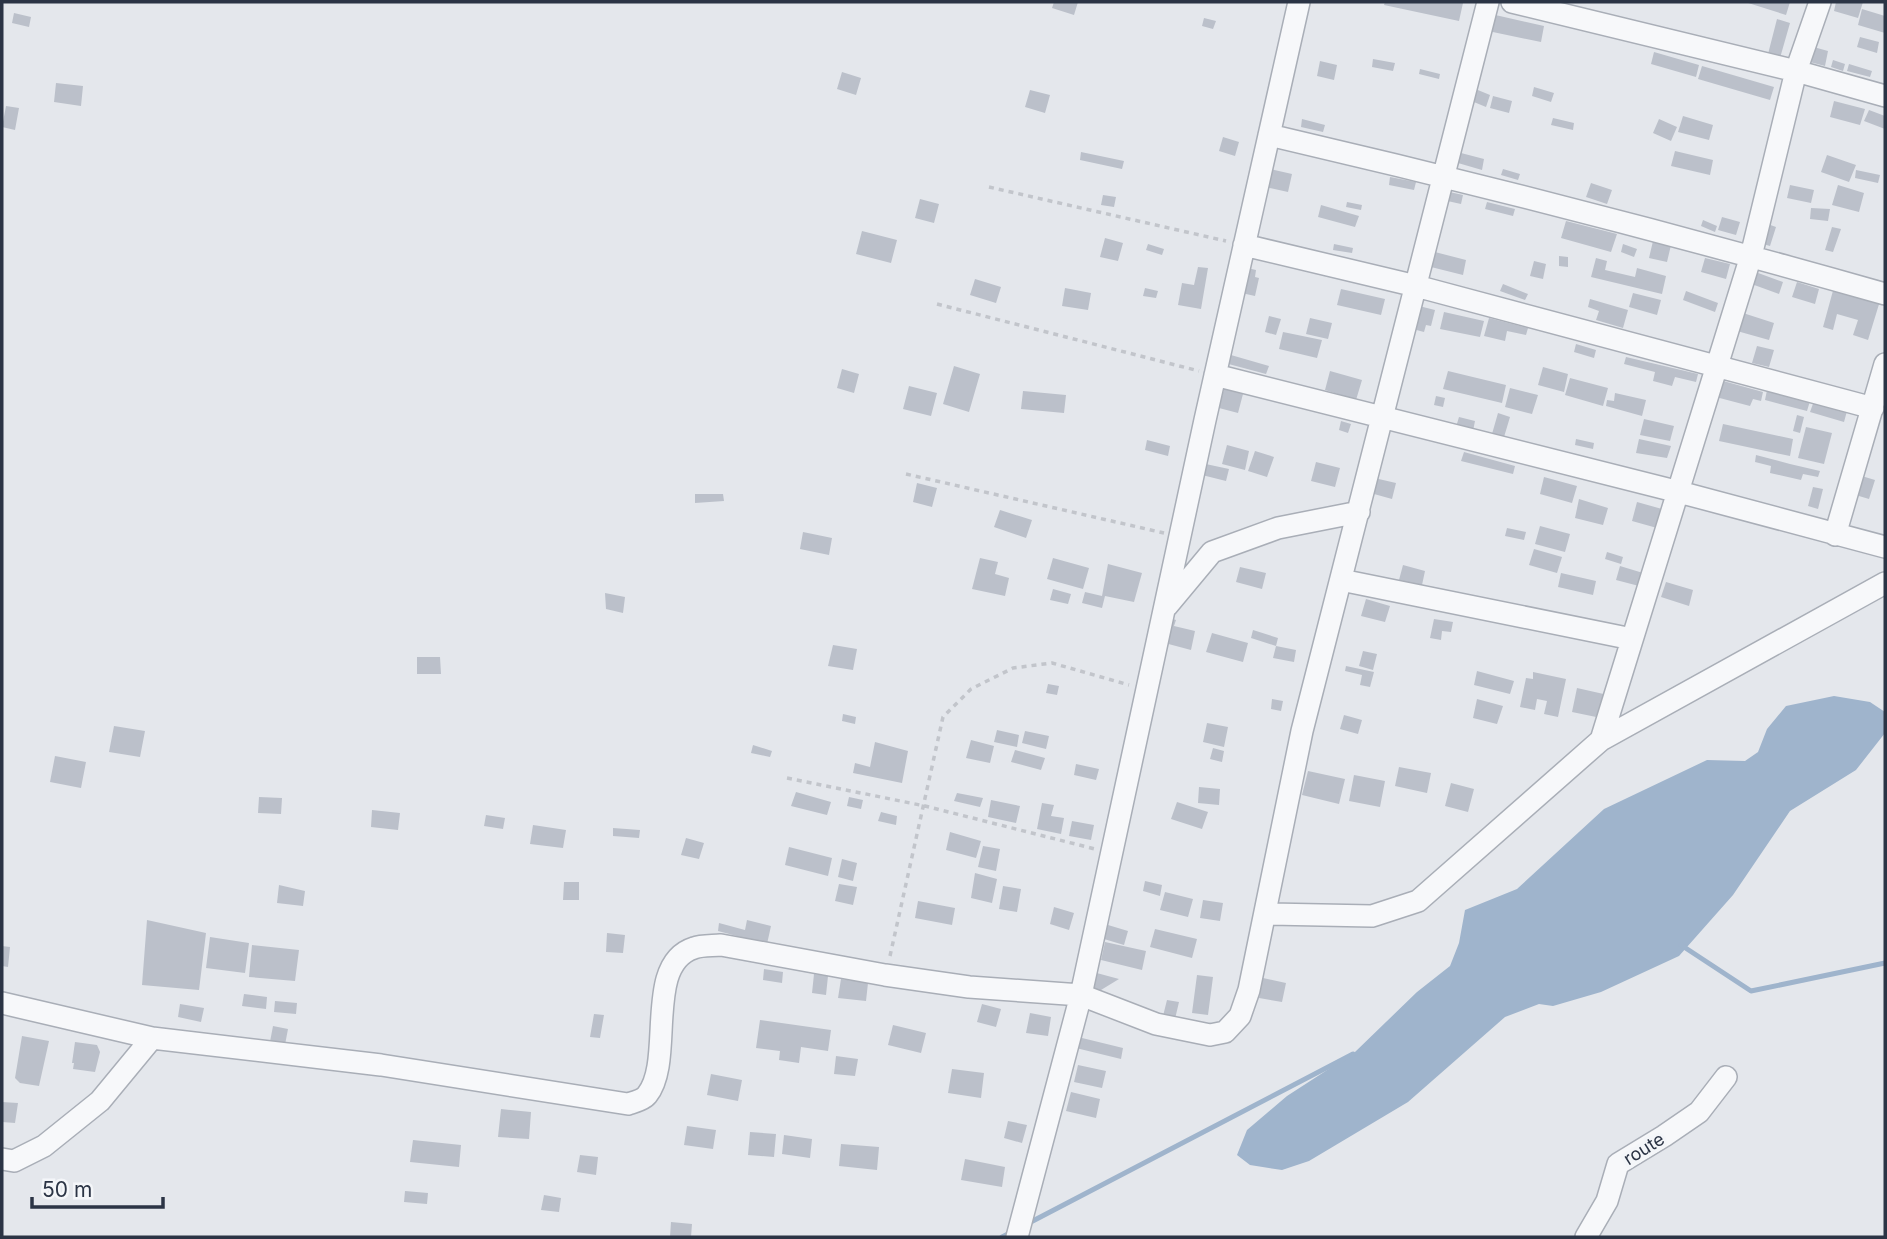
<svg xmlns="http://www.w3.org/2000/svg" width="1887" height="1239" font-family="Inter,sans-serif">
<rect width="100%" height="100%" fill="#e4e7ec"/>
<path fill="#9fb4cc" d="M1834 696 1870 702 1885 712V733L1856 770 1790 811 1733 895 1679 956 1601 992 1553 1006 1539 1004 1505 1017 1408 1102 1309 1161 1282 1170 1250 1165 1237 1155 1247 1130 1287 1096 1355 1052 1417 992 1450 966 1459 943 1465 910 1517 889 1604 809 1707 760 1745 761 1758 752 1767 729 1786 706Z"/>
<g fill="none" stroke-linecap="round" stroke-linejoin="round">
<path stroke="#9fb4cc" stroke-width="5" d="M1681 945 1751 991 1885 963
M1027 1224 1353 1054
M1002 1237 1012 1232"/>
</g>
<path fill="#bbc0ca" d="M1054 2H1078L1074 15 1052 8Z
M1385 2H1456L1463 3 1459 21 1384 5Z
M1745 2H1790L1786 15Z
M1836 2H1863L1858 18 1834 11Z
M1862 9 1885 16V33L1858 25Z
M14 13 31 17 29 27 12 23Z
M1491 14 1544 26 1541 42 1488 31Z
M1204 18 1216 21 1213 29 1202 26Z
M1777 19 1790 23 1780 58 1768 54Z
M1860 37 1879 42 1877 53 1857 47Z
M1810 46 1828 51 1825 66 1806 61Z
M1654 52 1699 65 1696 77 1651 64Z
M1373 59 1395 63 1393 71 1372 67Z
M1833 60 1845 64 1843 71 1831 67Z
M1320 61 1337 65 1334 80 1317 76Z
M1849 64 1872 71 1870 77 1847 71Z
M1702 66 1774 87 1770 100 1698 79Z
M1420 69 1440 74 1439 79 1419 74Z
M842 72 861 78 856 95 837 89Z
M56 83 83 86 81 106 54 102Z
M1534 87 1554 93 1551 102 1532 96Z
M1473 88 1490 95 1486 107 1469 100Z
M1030 90 1050 95 1045 113 1025 107Z
M1493 96 1512 101 1509 113 1490 108Z
M1834 101 1865 109 1860 125 1830 117Z
M6 106 19 108 15 130 2 127Z
M1869 110 1885 116V129L1864 121Z
M1683 116 1713 125 1709 140 1678 132Z
M1553 118 1574 123 1573 130 1551 125Z
M1302 119 1325 125 1323 132 1301 127Z
M1659 119 1677 127 1671 141 1653 133Z
M1223 137 1239 142 1235 156 1219 151Z
M1675 151 1713 160 1710 175 1671 166Z
M1081 152 1124 161 1122 169 1080 160Z
M1461 153 1484 159 1482 170 1458 163Z
M1827 155 1856 165 1849 182 1821 172Z
M1265 168 1292 174 1288 192 1261 186Z
M1503 169 1520 174 1518 180 1501 175Z
M1856 170 1880 175 1878 183 1855 178Z
M1390 177 1416 182 1414 190 1389 185Z
M1591 183 1612 190 1607 204 1586 197Z
M1790 185 1814 190 1811 203 1787 198Z
M1838 185 1864 193 1859 212 1832 205Z
M1445 191 1463 195 1461 204 1443 200Z
M1103 195 1116 197 1114 207 1101 205Z
M920 199 939 204 934 223 915 218Z
M1347 202 1362 205 1361 210 1346 207Z
M1487 202 1515 209 1513 216 1485 209Z
M1321 205 1359 216 1355 227 1318 217Z
M1811 208 1830 209 1828 221 1810 219Z
M1722 217 1740 222 1736 235 1718 230Z
M1703 220 1717 226 1715 232 1701 226Z
M1566 221 1617 234 1611 252 1561 238Z
M1762 222 1776 227 1770 246 1756 242Z
M1832 227 1841 229 1833 252 1825 250Z
M862 231 897 240 891 263 856 254Z
M1105 238 1123 243 1118 261 1100 257Z
M1653 241 1671 245 1667 262 1649 258Z
M1148 244 1164 249 1162 255 1146 250Z
M1334 244 1353 248 1352 253 1333 250Z
M1623 244 1637 249 1634 257 1621 252Z
M1431 251 1466 260 1463 275 1427 266Z
M1559 256 1568 257V267L1559 266Z
M1596 258 1607 261 1605 270 1635 277 1637 268 1666 276 1662 294 1591 277Z
M1705 258 1730 264 1726 279 1701 272Z
M1534 261 1546 264 1543 279 1530 276Z
M1198 267 1208 268 1201 309 1178 305 1182 283 1194 285Z
M1243 267 1256 270 1255 277 1259 278 1255 296 1237 292Z
M1750 270 1783 282 1779 294 1746 282Z
M975 279 1001 287 996 303 970 295Z
M1797 282 1819 289 1815 304 1792 297Z
M1503 284 1528 294 1525 300 1500 291Z
M1834 287 1880 301 1868 340 1853 335 1858 320 1837 314 1833 330 1823 327Z
M1065 288 1091 293 1088 310 1062 306Z
M1145 288 1158 291 1156 298 1143 296Z
M1341 289 1385 299 1381 315 1337 305Z
M1686 291 1718 303 1715 312 1683 300Z
M1633 293 1661 300 1657 315 1629 307Z
M1590 299 1628 310 1623 328 1596 320 1599 311 1588 307Z
M1415 305 1435 310 1431 326 1426 325 1424 332 1409 328Z
M1444 312 1484 321 1480 337 1440 329Z
M1743 313 1774 323 1769 340 1737 331Z
M1269 316 1281 319 1276 335 1265 332Z
M1310 318 1332 323 1328 339 1306 334Z
M1489 318 1528 328 1526 335 1507 331 1505 341 1484 336Z
M1283 332 1322 340 1317 358 1279 349Z
M1576 344 1596 350 1594 358 1574 352Z
M1757 346 1774 350 1769 367 1752 363Z
M1224 353 1269 366 1266 374 1221 362Z
M1626 357 1698 374 1696 382 1675 377 1672 386 1653 381 1655 372 1624 364Z
M954 366 980 374 969 412 943 404Z
M1543 367 1568 374 1564 392 1538 385Z
M842 369 859 374 854 393 837 388Z
M1330 371 1362 380 1356 400 1325 390Z
M1448 371 1506 385 1502 403 1443 389Z
M1570 378 1608 388 1603 406 1565 395Z
M1716 379 1763 392 1761 401 1753 399 1750 406 1712 396Z
M909 386 937 393 931 416 903 409Z
M1510 388 1538 395 1532 414 1505 407Z
M1224 389 1243 394 1238 413 1219 408Z
M1767 390 1810 401 1807 411 1765 400Z
M1023 391 1066 395 1064 413 1021 409Z
M1615 393 1646 400 1642 416 1606 406 1607 400 1614 401Z
M1436 396 1445 398 1443 407 1434 405Z
M1814 401 1847 411 1844 422 1810 412Z
M1498 413 1510 417 1504 437 1492 434Z
M1797 415 1804 417 1800 433 1793 431Z
M1459 417 1475 421 1473 431 1456 427Z
M1644 419 1674 426 1670 441 1640 435Z
M1341 421 1351 424 1348 433 1339 430Z
M1723 424 1793 439 1790 456 1719 441Z
M1806 427 1832 433 1824 464 1798 458Z
M1576 439 1594 443 1593 449 1575 445Z
M1639 439 1671 446 1667 458 1636 453Z
M1147 440 1170 446 1168 456 1145 450Z
M1227 445 1249 451 1245 470 1222 464Z
M1255 451 1274 457 1267 477 1248 471Z
M1464 452 1515 466 1513 474 1461 461Z
M1756 455 1790 464 1820 471 1818 477 1803 474 1801 480 1770 473 1771 466 1755 462Z
M1316 462 1340 468 1335 487 1311 481Z
M1201 463 1229 469 1226 481 1198 474Z
M1855 474 1875 480 1869 499 1849 493Z
M1370 477 1396 483 1392 499 1374 494 1372 500 1365 498Z
M1544 477 1577 486 1572 503 1540 494Z
M917 483 937 488 932 507 913 502Z
M1813 487 1823 489 1818 509 1808 506Z
M695 494H723L724 501 695 503Z
M1579 499 1608 508 1603 525 1575 518Z
M1637 502 1662 509 1657 528 1632 521Z
M1000 510 1032 520 1026 538 994 527Z
M1540 526 1570 534 1565 552 1535 544Z
M1507 528 1526 532 1524 540 1505 536Z
M803 532 832 538 829 555 800 549Z
M1534 549 1562 557 1557 573 1529 565Z
M1607 552 1623 557 1621 564 1605 559Z
M980 558 998 562 995 574 1009 578 1005 596 972 589Z
M1053 558 1089 568 1083 589 1047 579Z
M1108 564 1142 573 1134 602 1105 596 1102 608 1082 603 1085 592 1102 596Z
M1403 565 1425 571 1422 585 1399 580Z
M1620 566 1643 573 1639 586 1616 580Z
M1240 567 1266 573 1262 589 1236 582Z
M1561 573 1596 581 1593 595 1558 587Z
M1666 582 1693 590 1689 606 1661 597Z
M1053 589 1071 594 1068 604 1050 600Z
M605 593 625 597 623 613 606 609Z
M1366 599 1390 606 1385 622 1361 616Z
M1167 617 1176 620 1174 626 1195 631 1191 650 1161 642Z
M1434 619 1453 622 1451 632 1442 631 1441 640 1430 638Z
M1253 630 1278 638 1276 646 1251 638Z
M1212 633 1248 643 1243 662 1206 652Z
M833 645 857 649 853 670 828 666Z
M1276 646 1296 650 1294 662 1273 658Z
M1363 651 1377 654 1373 670 1359 666Z
M417 657H440L441 674H417Z
M1346 666 1374 672 1370 687 1360 685 1362 675 1345 671Z
M1477 671 1514 681 1510 694 1474 685Z
M1533 672 1566 679 1558 717 1544 714 1547 701 1537 699 1535 710 1520 707 1526 678 1533 679Z
M1048 684 1059 686 1057 695 1046 693Z
M1577 688 1608 695 1601 718 1572 712Z
M1272 699 1283 701 1281 711 1271 709Z
M1477 699 1503 706 1497 724 1473 718Z
M843 714 856 717 855 724 842 721Z
M1344 715 1362 720 1358 734 1340 729Z
M1207 723 1228 727 1224 747 1203 742Z
M114 726 145 731 140 757 109 752Z
M997 730 1019 735 1017 747 994 742Z
M1025 731 1049 736 1046 749 1022 743Z
M971 740 994 746 990 763 966 758Z
M875 742 908 751 902 783 853 773 855 763 870 767Z
M753 745 772 751 770 757 751 753Z
M1213 748 1224 751 1222 762 1210 759Z
M1015 750 1045 758 1041 770 1011 762Z
M55 756 86 762 81 788 50 782Z
M1076 764 1099 769 1096 780 1074 775Z
M1399 767 1431 773 1427 793 1395 786Z
M1308 771 1345 779 1339 804 1302 795Z
M1354 775 1385 781 1380 807 1349 801Z
M1451 783 1474 789 1468 812 1445 806Z
M1199 787 1220 789 1219 805 1198 803Z
M796 792 831 802 827 815 791 806Z
M957 793 983 798 980 807 954 801Z
M259 797 282 798 281 814 258 813Z
M849 797 863 800 861 809 847 806Z
M991 800 1020 806 1016 823 988 817Z
M1177 802 1208 812 1202 829 1171 819Z
M1042 803 1054 805 1051 816 1064 818 1061 834 1037 829Z
M372 810 400 813 398 830 371 827Z
M881 812 897 816 896 825 878 821Z
M486 815 505 818 503 829 484 826Z
M1072 821 1094 825 1091 840 1069 836Z
M533 825 566 830 563 848 530 844Z
M613 828 640 830 639 838 613 836Z
M950 832 981 841 976 858 946 850Z
M686 838 704 843 699 859 681 855Z
M983 846 1000 849 996 871 978 867Z
M789 847 832 858 828 876 785 865Z
M842 859 857 863 853 881 838 877Z
M975 873 997 879 992 903 971 898Z
M1145 881 1162 885 1160 896 1143 891Z
M564 882H579V900H563Z
M839 884 857 887 853 905 835 901Z
M279 885 305 891 303 906 277 903Z
M1003 886 1021 889 1017 912 999 909Z
M1165 892 1193 899 1188 917 1160 910Z
M1203 900 1223 903 1220 921 1200 918Z
M918 901 955 908 952 925 915 918Z
M1054 907 1074 913 1069 930 1050 924Z
M147 920 206 933 199 990 142 985Z
M747 920 771 926 767 944 718 931 719 923 745 930Z
M1108 925 1128 931 1124 945 1104 939Z
M1155 929 1197 939 1192 958 1150 947Z
M607 933 625 935 623 953 606 952Z
M210 937 249 943 245 973 206 968Z
M1105 942 1146 951 1142 970 1101 960Z
M252 945 299 950 295 981 249 977Z
M2 946 10 947 8 967 2 966Z
M764 969 783 972 782 983 763 980Z
M1093 972 1119 979 1101 990 1102 998 1090 995Z
M814 974 828 976 826 995 812 993Z
M1197 975 1213 977 1208 1015 1192 1013Z
M1263 978 1286 983 1282 1002 1259 998Z
M841 979 868 983 866 1001 838 998Z
M244 994 267 997 266 1009 242 1006Z
M1167 1000 1179 1002 1175 1019 1163 1016Z
M275 1001 297 1003 296 1014 274 1012Z
M180 1004 204 1008 201 1022 178 1017Z
M982 1004 1001 1009 996 1027 977 1022Z
M1030 1013 1051 1017 1048 1036 1026 1033Z
M594 1014 604 1015 600 1038 590 1037Z
M760 1020 831 1030 828 1051 801 1047 799 1063 779 1060 780 1051 756 1048Z
M893 1025 926 1033 921 1053 888 1045Z
M273 1026 288 1029 284 1050 269 1047Z
M22 1036 49 1041 39 1086 20 1083 15 1078Z
M1078 1037 1123 1048 1121 1059 1076 1048Z
M75 1042 97 1045 100 1052 95 1072 73 1069 74 1063H72Z
M836 1056 858 1059 855 1076 834 1074Z
M1078 1065 1106 1071 1102 1088 1074 1082Z
M952 1069 984 1073 981 1098 948 1093Z
M711 1074 742 1080 738 1101 707 1095Z
M1071 1092 1100 1099 1096 1118 1066 1111Z
M2 1102 18 1103 15 1123 2 1122Z
M501 1109 531 1112 529 1139 498 1137Z
M1008 1121 1027 1125 1022 1143 1004 1138Z
M687 1126 716 1130 713 1149 684 1145Z
M750 1132 776 1134 774 1157 748 1155Z
M784 1135 812 1139 810 1158 782 1154Z
M413 1140 461 1145 459 1167 410 1162Z
M841 1144 879 1147 877 1170 839 1166Z
M580 1155 598 1157 596 1175 577 1172Z
M965 1159 1005 1167 1002 1187 961 1180Z
M405 1191 428 1193 427 1204 404 1202Z
M544 1195 561 1198 559 1212 541 1210Z
M671 1222 692 1224 691 1237H670Z"/>
<g fill="none" stroke-linecap="round" stroke-linejoin="round">
<g stroke="#a9aeb7" stroke-width="24">
<path id="street" d="M1512 2 1796 71 1885 96
M1269 135C1476 183 1681 236 1885 294
M1244 245 1416 286 1873 408
M1215 375 1679 492 1885 547
M1835 535 1885 364
M1341 580 1632 639
M1167 606 1212 552 1278 528 1359 512
M1601 740 1751 256 1796 71 1820 2
M1266 914 1372 916 1418 901 1601 740 1885 583
M2 1003 152 1038
M2 1159 14 1161 44 1146 100 1101 152 1038 381 1065 628 1104C634 1102 643 1100 647 1095 675 1061 643 964 694 948 702 945 713 946 721 945L885 975 969 987 1081 995 1156 1024 1210 1035 1225 1032 1240 1016 1249 990 1302 731 1488 2
M1017 1237 1081 995 1205 420 1299 2
M1586 1237 1607 1201 1618 1164 1664 1136 1699 1112 1726 1077"/>
</g>
<path stroke="#c2c5cb" stroke-width="3.5" stroke-dasharray="5 5" stroke-linecap="butt" d="M989 187 1226 241
M937 304 1199 371
M906 474 1164 533
M787 778 925 806 1095 849
M890 956 943 717 971 689 1013 668 1052 663 1129 685"/>
<use href="#street" stroke="#f7f8fa" stroke-width="21"/>
</g>
<g text-anchor="middle" stroke-width="7" stroke-linejoin="round" paint-order="stroke">
<g font-size="18" fill="#2b3445" stroke="#f4f6f9">
<text transform="translate(1644 1149) rotate(-32)" y="6">route</text>
</g>
</g>
<rect width="1887" height="1239" fill="none" stroke="#2b3445" stroke-width="7"/>
<path d="M32 1197v10h131v-10" fill="none" stroke="#2b3445" stroke-width="3.5"/>
<text x="42" y="1197" font-size="21" fill="#2b3445" stroke="#f4f6f9" stroke-width="5" paint-order="stroke">50 m</text>
</svg>
